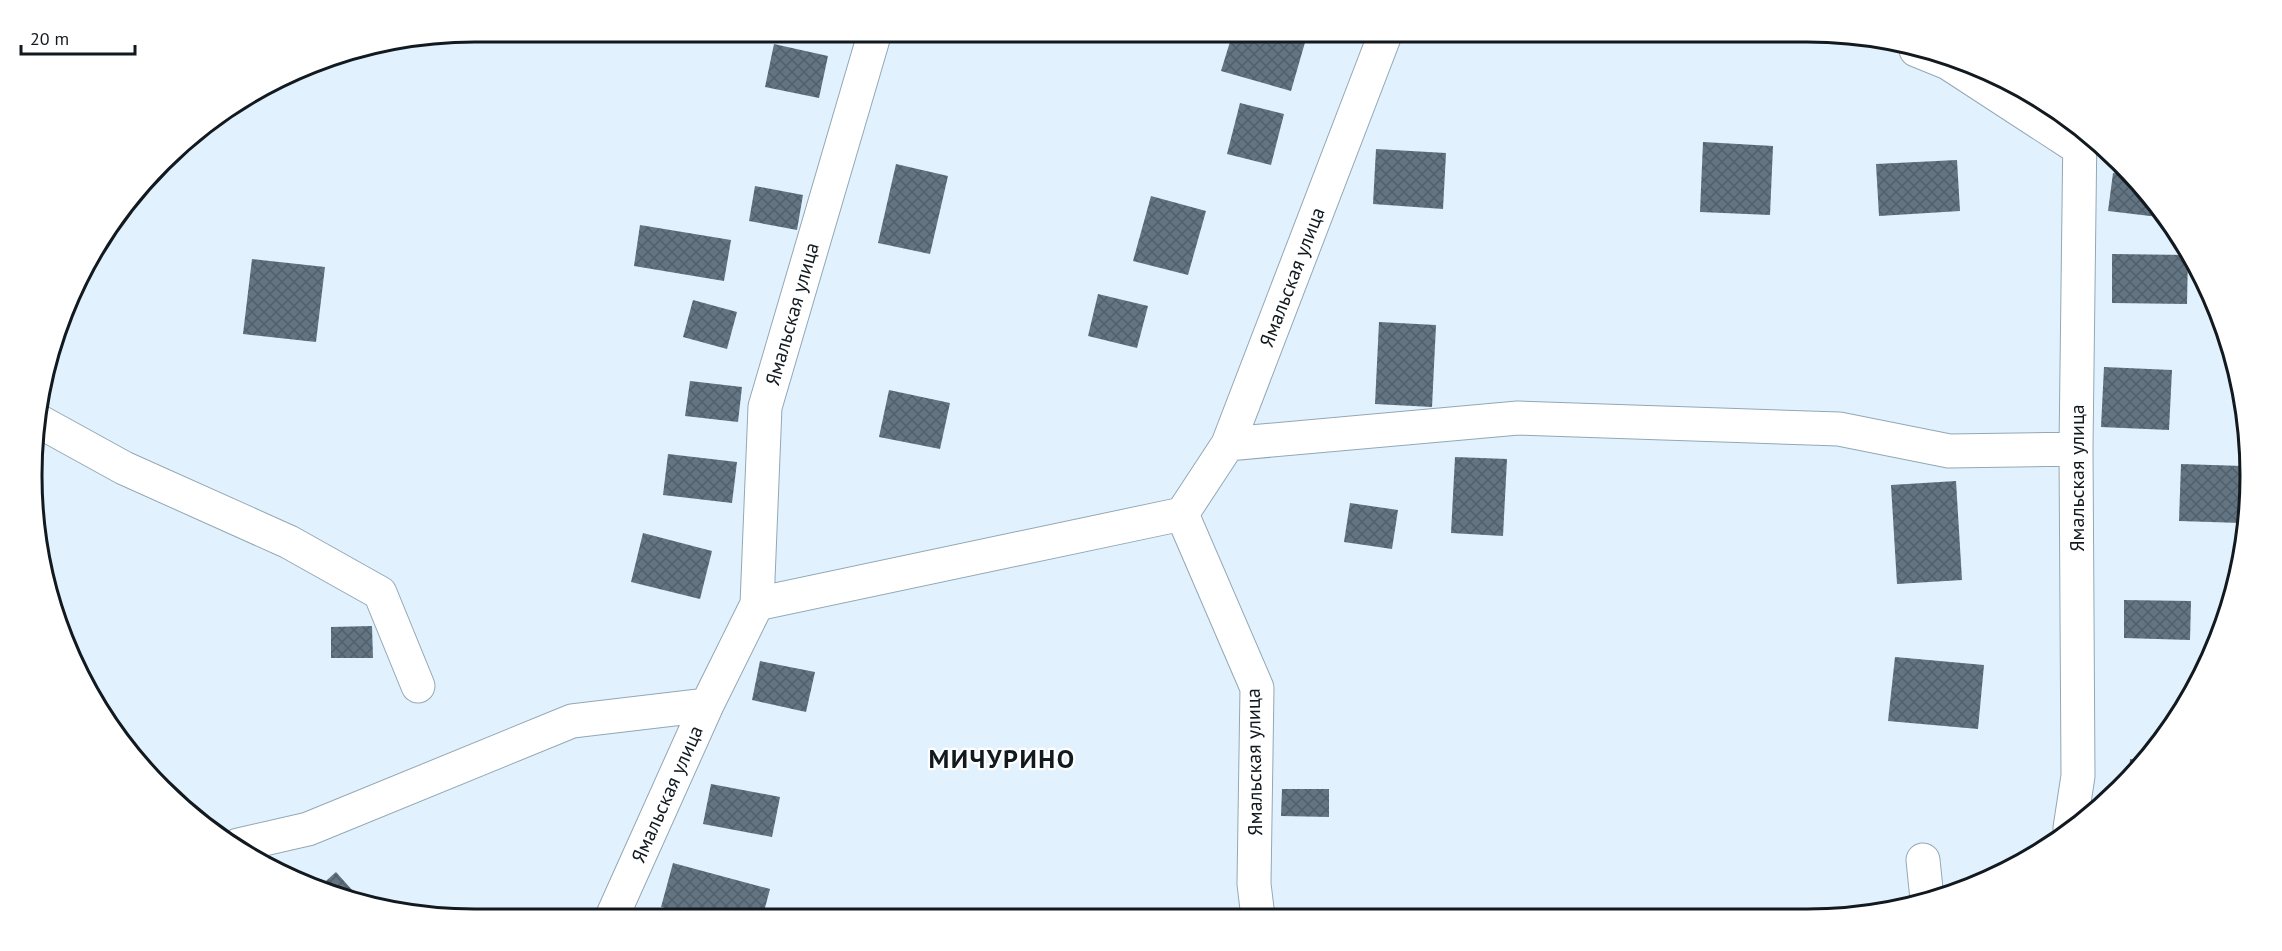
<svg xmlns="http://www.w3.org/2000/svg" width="2282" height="951" font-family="'PT Sans',sans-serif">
<defs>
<pattern id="building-cross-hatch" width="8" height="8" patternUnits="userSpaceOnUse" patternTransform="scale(1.5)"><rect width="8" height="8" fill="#637582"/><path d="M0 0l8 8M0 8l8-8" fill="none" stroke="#505f6a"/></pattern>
</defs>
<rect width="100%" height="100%" fill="#e1f2fe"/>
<path fill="url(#building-cross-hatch)" d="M1233 32H1308L1291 91 1221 71Z
M774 44 828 56 819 98 765 87Z
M1240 103 1284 114 1271 165 1227 154Z
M1703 142 1773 146 1770 215 1700 212Z
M1376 149 1446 153 1443 209 1373 204Z
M1957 160 1960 211 1879 216 1876 164Z
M896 164 948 176 930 254 878 243Z
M2113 173 2131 175 2159 205 2167 218 2108 211Z
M755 186 803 195 797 230 749 221Z
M1151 196 1206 211 1188 275 1133 261Z
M640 225 731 240 724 281 634 266Z
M2112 254 2188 255 2187 304 2112 303Z
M252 259 325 267 316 342 243 334Z
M1098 294 1148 306 1137 348 1088 336Z
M693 300 737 312 727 349 683 337Z
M1379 322 1436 325 1432 407 1375 404Z
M2104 367 2172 370 2169 430 2101 427Z
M690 381 742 387 738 422 685 416Z
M889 390 950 403 940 449 879 437Z
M668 454 737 462 732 503 663 495Z
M1455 457 1507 459 1503 536 1451 533Z
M2181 464 2243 466 2241 523 2179 521Z
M1956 481 1962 580 1897 584 1891 485Z
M1350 503 1398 510 1392 549 1344 542Z
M643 533 712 551 700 599 631 582Z
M2124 600 2191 601 2190 640 2124 638Z
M372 626 373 658H331V627Z
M1895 657 1984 665 1978 729 1888 721Z
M760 661 815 672 806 712 752 700Z
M2130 759 2142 760 2129 776Z
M711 784 780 797 772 837 703 824Z
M1282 789H1329V817L1281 816Z
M673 863 770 889 762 919H706L661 907Z
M336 872 362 901 333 896 318 888Z"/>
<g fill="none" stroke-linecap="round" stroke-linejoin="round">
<g stroke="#93a7b4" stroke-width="35">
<path id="minor" d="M1916 50 1948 63 2080 149
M35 419 124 468 289 542 380 593 418 686
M1228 444 1518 418 1839 429 1949 451 2076 449
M757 604 1182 514
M2070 828 2078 776 2076 449 2080 128
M238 845 308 829 572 721 707 705
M1923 860 1927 899
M1258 917 1254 884 1257 688 1182 514 1228 444 1386 32
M611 919 707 705 757 604 765 407 875 32"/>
</g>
<use href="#minor" stroke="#fff" stroke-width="33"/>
</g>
<g text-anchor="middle" stroke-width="4.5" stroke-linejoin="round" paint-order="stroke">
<g font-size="20" fill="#121a1f" stroke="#fff">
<text transform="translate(1292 277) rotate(-69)" y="7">Ямальская улица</text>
<text transform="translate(792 314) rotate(-74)" y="7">Ямальская улица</text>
<text transform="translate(2077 478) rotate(-90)" y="7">Ямальская улица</text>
<text transform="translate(1254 762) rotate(-91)" y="7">Ямальская улица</text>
<text transform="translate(667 794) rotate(-66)" y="7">Ямальская улица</text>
</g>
<g font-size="26" font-weight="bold" letter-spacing="1.5" fill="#121a1f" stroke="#fff">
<text x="1002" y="768">МИЧУРИНО</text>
</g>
</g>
<path d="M0 0H2282V951H0ZM475 42H1807A433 433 0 0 1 2240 475V476A433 433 0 0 1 1807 909H475A433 433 0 0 1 42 476V475A433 433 0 0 1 475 42Z" fill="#fff" fill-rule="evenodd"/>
<path fill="none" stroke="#121a1f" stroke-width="3" d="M475 42H1807A433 433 0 0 1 2240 475V476A433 433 0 0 1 1807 909H475A433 433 0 0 1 42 476V475A433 433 0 0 1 475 42Z"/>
<path d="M21 45v9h114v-9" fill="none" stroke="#121a1f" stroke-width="3"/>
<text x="30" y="45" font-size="18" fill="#121a1f" stroke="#ffffff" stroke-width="4.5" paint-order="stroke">20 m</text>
</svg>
